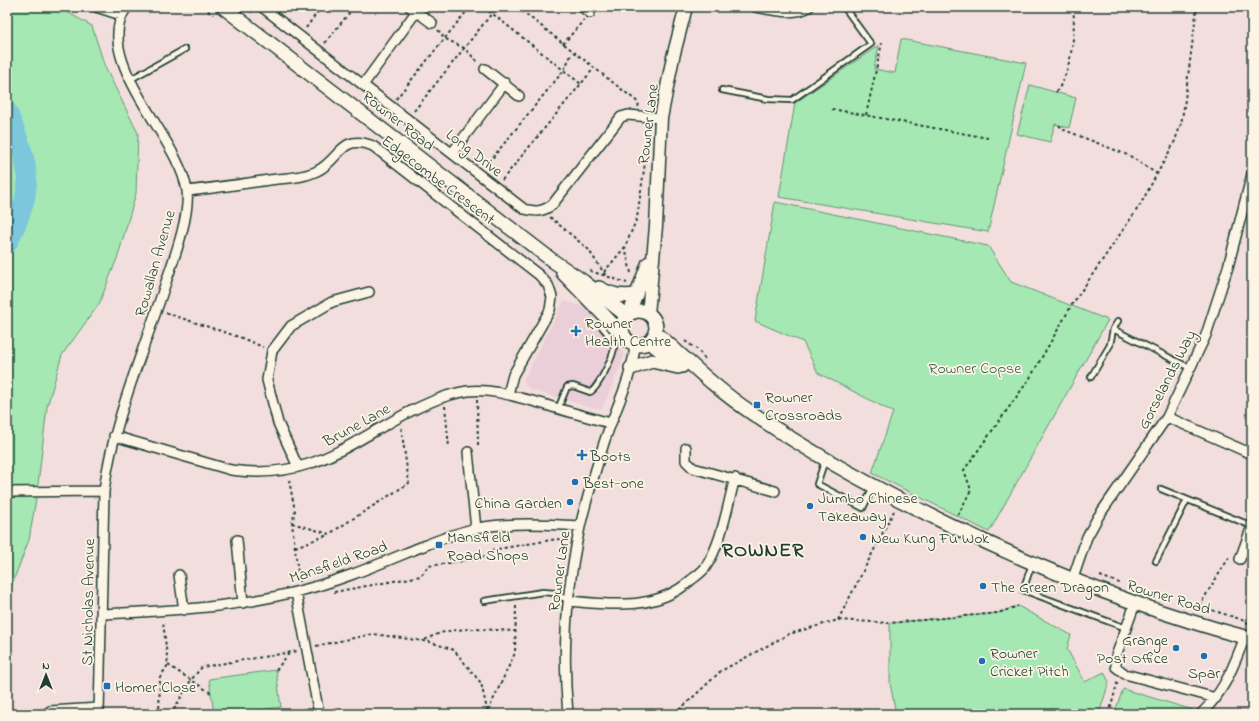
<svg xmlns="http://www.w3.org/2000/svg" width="1259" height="721" font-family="'Indie Flower',sans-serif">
<rect width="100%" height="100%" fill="#f2dfdd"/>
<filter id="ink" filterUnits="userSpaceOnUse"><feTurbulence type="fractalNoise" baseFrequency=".025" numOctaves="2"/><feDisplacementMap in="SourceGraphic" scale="8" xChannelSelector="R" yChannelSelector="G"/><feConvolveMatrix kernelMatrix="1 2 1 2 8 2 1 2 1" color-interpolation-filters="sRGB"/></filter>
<g filter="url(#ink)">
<path fill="#ebcfd8" d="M564 301 585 307 625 355 602 409 588 407 529 389 523 381Z"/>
<path fill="#a6e8b3" stroke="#629274" d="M7 7H58L92 26 105 67 138 133 136 193 118 256 99 304 62 355 47 407 37 493 29 540 7 597Z
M901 39 1026 63 988 232 779 197 795 103 879 45 874 69 895 73Z
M1030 85 1076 98 1069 128 1055 124 1050 142 1017 134Z
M775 202 988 246 1011 282 1108 320 989 532 872 473 893 412 818 373 803 342 755 321Z
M1018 606 1071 635 1067 649 1085 682 1104 672 1109 682 1099 714H896L890 683V623L998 613Z
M276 670 281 707 230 714H214L209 679Z
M1123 689 1193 710 1188 714H1114Z"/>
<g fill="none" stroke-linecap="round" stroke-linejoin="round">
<path stroke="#7cc7db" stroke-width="20" d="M7 111C31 168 36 186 7 244"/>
<g stroke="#1f3d34" stroke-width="8">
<path id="service" d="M131 79 185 49
M722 90 768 99 792 100 871 44 844 7
M1113 329 1190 368
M1091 377 1110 345 1113 329 1118 321
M558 409 567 387 573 386 590 392C597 390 615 354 614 346 613 339 607 333 602 327
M825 460 817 484 863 508 873 487
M1161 489 1252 526
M1156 561 1187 500
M1032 564 1023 590 1126 628
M484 601 543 592 555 593 569 601"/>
</g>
<g stroke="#1f3d34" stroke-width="12">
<path id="minor" d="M96 7 121 15
M262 7 524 209C536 212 542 212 552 205L621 117 628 115 661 118
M410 7 432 23
M582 7 590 13
M756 7C772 10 795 16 809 7
M485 69 519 96
M363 85 416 12
M452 153 505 83
M187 191C214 188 242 184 269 180 285 178 303 178 317 171 341 159 340 133 373 146L539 275 548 285 552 297 550 310 513 375 508 394
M1167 417 1252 454
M114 436 231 470C310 481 347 444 411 411 430 402 447 394 468 391 493 388 519 398 543 404 565 411 588 417 610 423
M686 448V461L693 468 775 491
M468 452 476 529
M298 467 278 423 267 380 272 351 291 326 332 302 369 292
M7 492 104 491
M237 540 243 603
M1240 559 1252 526
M179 575 184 610
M1072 581 1087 537 1098 517 1167 417 1206 335 1228 267 1252 174
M296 592 319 714
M569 601C611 605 657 611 691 580 695 577 701 573 705 568 722 543 727 507 735 478
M1135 604 1116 656V667L1125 674 1216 698
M102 614C167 611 231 608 295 592 333 583 370 568 406 553 429 544 453 533 477 528 512 522 546 524 580 526
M46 714 50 711 99 708
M99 714 104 491C113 420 143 353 165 285 173 261 190 217 187 191 180 138 89 58 127 7
M568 714C562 653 567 587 580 527 586 500 595 473 603 446 613 413 632 380 635 345
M1201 714C1226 689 1232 669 1245 637"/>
</g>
<g stroke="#1f3d34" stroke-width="15">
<path id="tertiary" d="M629 314 648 263
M648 314 656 226 661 118 673 57 686 7"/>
</g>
<g stroke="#1f3d34" stroke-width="16">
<path id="secondary" d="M223 7 553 261 584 282 627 316
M563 273 623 335
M599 288C612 295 621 297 636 295
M622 328a17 17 0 1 1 34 0a17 17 0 1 1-34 0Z
M655 332C687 360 717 390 752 413 815 456 882 492 950 525 1048 573 1146 611 1252 639
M649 342 682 366
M631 368 652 361 678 367"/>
</g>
<path stroke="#1f3d34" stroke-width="2" stroke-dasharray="3 3" stroke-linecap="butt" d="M203 7 213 15
M245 7 254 13
M484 7 581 84
M517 7 639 103 638 107
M306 28 321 7
M438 30 444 38 464 48 478 62
M325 43 354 7
M563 44 584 20
M1056 92C1071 74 1076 31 1073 7
M396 99 470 7
M832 109 988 138
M414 111 497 7
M866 115 882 43
M1059 125 1062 129 1130 156 1157 174
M485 167 564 70 572 53
M502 180 594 68
M550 217 588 249 606 276 627 283
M590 271 606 276
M604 272 625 247
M631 273 625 247 637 218 647 149
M166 313 242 338 263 347
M685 341 698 350 705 359
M477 400 478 445
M445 406 449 447
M289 480 295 511 292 523 299 582
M958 515 971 490 964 470 1030 378 1073 303 1140 205 1174 143 1181 124 1184 107 1197 7
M292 523 329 534 409 483 401 427
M295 547 328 535
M1100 576 1122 584
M334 592 421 576 428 566 482 558 492 550 557 539 568 540
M1183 605 1199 606 1240 619 1252 625
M1196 611 1230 556
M838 620 894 511
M1249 624 1252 573
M425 640C451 624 486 630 515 631
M316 646 373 634 430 642 454 650 481 683 488 714
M168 665 211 693
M276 670 290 652
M488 711 515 653 516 606
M159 714 160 677 168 665 163 621
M170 714 173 711 191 680 202 667 298 651
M273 714 305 709
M675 714 721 671 789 634 838 620 890 623 998 613 1018 606
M1109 714 1118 680"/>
<use href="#service" stroke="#fcf5e5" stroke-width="4.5"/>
<use href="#minor" stroke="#fcf5e5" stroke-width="9"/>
<use href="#tertiary" stroke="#fcf5e5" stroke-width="12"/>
<use href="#secondary" stroke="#fcf5e5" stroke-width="13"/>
</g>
</g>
<g fill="#1f6fb2" stroke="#fcf5e5" stroke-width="1.5">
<path d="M574 325h4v4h4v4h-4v4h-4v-4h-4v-4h4z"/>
<rect x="753" y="401" width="8" height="8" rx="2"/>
<path d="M580 449h4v4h4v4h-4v4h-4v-4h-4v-4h4z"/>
<circle cx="575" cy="482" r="4"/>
<circle cx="570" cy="502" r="4"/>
<circle cx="810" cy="506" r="4"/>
<circle cx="863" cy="537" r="4"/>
<rect x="435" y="541" width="8" height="8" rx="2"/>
<circle cx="983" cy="586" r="4"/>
<circle cx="1176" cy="648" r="4"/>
<circle cx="1204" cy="656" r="4"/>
<circle cx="982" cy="661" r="4"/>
<rect x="103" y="682" width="8" height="8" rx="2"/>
</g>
<g text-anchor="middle" stroke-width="3.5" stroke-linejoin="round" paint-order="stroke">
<g font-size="16" fill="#1f3d34" stroke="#fcf5e5">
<text transform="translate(399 120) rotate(38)" y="6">Rowner Road</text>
<text transform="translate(647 124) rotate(-83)" y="6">Rowner Lane</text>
<text transform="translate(475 152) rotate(38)" y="6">Long Drive</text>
<text transform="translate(439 179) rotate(37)" y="6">Edgecombe Crescent</text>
<text transform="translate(154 263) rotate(-74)" y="6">Rowallan Avenue</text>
<text transform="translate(1166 379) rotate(-63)" y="6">Gorselands Way</text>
<text transform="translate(356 424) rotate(-29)" y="6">Brune Lane</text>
<text transform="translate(338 561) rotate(-19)" y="6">Mansfield Road</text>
<text transform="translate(558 571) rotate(-82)" y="6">Rowner Lane</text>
<text transform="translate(1169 596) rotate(17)" y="6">Rowner Road</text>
<text transform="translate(87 602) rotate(-89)" y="6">St Nicholas Avenue</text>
</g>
<g font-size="16" fill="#1f3d34" stroke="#fcf5e5" text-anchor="start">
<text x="585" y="328">Rowner<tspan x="585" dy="18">Health Centre</tspan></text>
<text x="765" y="402">Rowner<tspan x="765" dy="18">Crossroads</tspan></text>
<text x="590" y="461">Boots</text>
<text x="583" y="488">Best-one</text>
<text x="818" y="503">Jumbo Chinese<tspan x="818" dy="18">Takeaway</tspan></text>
<text x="562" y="508" text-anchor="end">China Garden</text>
<text x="447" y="542">Mansfield<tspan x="447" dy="18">Road Shops</tspan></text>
<text x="871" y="543">New Kung Fu Wok</text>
<text x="991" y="592">The Green Dragon</text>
<text x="1168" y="645" text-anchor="end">Grange<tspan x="1168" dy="18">Post Office</tspan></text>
<text x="990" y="658">Rowner<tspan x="990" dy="18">Cricket Pitch</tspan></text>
<text x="1204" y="678" text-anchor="middle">Spar</text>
<text x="115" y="692">Homer Close</text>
</g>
<g font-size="16" fill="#3a5f4d" stroke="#fcf5e5">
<text x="975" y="373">Rowner Copse</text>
</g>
<g font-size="20" font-weight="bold" letter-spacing="1" fill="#1f3d34" stroke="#fcf5e5">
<text x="763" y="556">ROWNER</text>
</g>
</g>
<rect width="1259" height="721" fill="none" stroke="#fcf5e5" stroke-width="24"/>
<rect x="12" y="12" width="1235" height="697" fill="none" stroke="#1f3d34" stroke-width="1.5" filter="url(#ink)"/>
<g transform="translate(46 675)" stroke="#fcf5e5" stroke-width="3" paint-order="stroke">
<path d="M0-3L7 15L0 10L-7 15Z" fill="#1f3d34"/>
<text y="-6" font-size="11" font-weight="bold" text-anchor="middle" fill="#1f3d34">N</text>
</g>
</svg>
